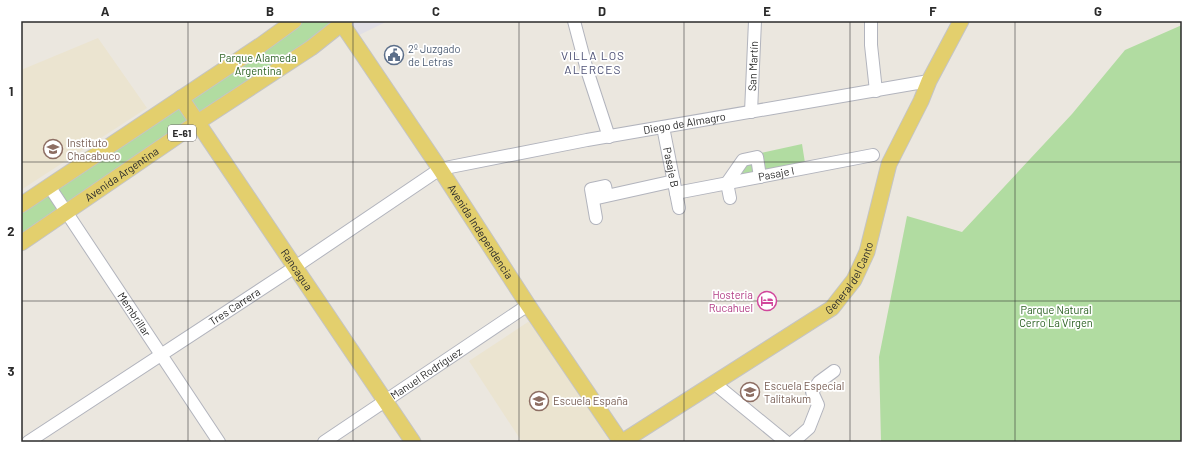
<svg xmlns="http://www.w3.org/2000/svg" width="1203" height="463" font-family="Barlow,sans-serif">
<rect width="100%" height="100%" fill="#ebe7df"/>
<path fill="#e1dfe5" d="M354 21H388L357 36 351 24Z"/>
<path fill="#ebe4d0" d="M98 38 147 108 21 190V70Z
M531 320 609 440 606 442H522L469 361Z"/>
<path fill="#b1dca1" d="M301 21H336L339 24 21 234V206Z
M1182 25V442H881L879 357 907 216 962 232 1072 114 1125 50Z
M802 144 805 163 764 170 761 153Z
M755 162 757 175 740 179 746 163Z"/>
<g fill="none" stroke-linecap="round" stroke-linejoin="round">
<g stroke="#b2b4bd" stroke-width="14">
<g id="minor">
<path d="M574 21 587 70 609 137"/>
<path d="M871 21V45L876 91"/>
<path id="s1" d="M751 112 755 21"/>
<path id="s2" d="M663 127 679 208"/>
<path id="s3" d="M49 186 219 442"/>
<path id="s4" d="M676 193 873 155"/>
<path d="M730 198 727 183 743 160 757 157 760 177"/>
<path d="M593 199 674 181"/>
<path d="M596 218 591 189 605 186 607 195"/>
<path d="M714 383 786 442"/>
<path id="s5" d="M28 442 295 267 440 169 587 140 929 81"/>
<path id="s6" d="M324 442 528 305"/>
<path d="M793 442 809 428 818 405 812 392 819 382 834 371"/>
</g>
</g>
<g stroke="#c4c4c4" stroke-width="17">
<g id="major">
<path id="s7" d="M340 21 440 169 528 305 621 442"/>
<path id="s8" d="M181 98 413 442"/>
<path d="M21 205 261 45 294 21"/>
<path id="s9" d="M21 243 198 122 311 48 345 21"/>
<path id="s10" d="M622 442 832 308 854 280 867 252 889 164 921 101 929 81 961 21"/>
</g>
</g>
<use href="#minor" stroke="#fff" stroke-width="12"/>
<use href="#major" stroke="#e3cf6d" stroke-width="15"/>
</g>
<path fill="none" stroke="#2b2b2b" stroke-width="1" stroke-opacity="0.55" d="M188 21V442M353 21V442M519 21V442M684 21V442M850 21V442M1015 21V442M21 162H1182M21 301H1182"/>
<defs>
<g id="civic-ring" transform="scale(1)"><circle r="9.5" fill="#fff" stroke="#5c6f8a" stroke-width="1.5"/><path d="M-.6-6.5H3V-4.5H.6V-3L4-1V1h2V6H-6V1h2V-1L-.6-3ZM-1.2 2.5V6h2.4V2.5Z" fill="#5c6f8a"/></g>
<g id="school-ring" transform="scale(1)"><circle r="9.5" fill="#fff" stroke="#8d6e63" stroke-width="1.5"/><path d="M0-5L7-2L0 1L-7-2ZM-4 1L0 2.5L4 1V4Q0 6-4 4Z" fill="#8d6e63"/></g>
<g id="hotel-ring" transform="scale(1)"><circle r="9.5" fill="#fff" stroke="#d1479c" stroke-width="1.5"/><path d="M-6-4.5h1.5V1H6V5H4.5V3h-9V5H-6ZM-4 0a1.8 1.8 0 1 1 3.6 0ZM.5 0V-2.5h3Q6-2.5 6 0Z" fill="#d1479c"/></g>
</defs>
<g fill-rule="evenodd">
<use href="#civic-ring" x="394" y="55"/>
<use href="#school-ring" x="53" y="149"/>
<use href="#hotel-ring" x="767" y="301"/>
<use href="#school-ring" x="750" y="392"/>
<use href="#school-ring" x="539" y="401"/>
</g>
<g text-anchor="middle" stroke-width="3.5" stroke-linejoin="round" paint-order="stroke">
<rect fill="#fff" stroke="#6b6b6b" stroke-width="1" x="168" y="125" width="28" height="16" rx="3"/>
<g font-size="10" font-weight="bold" fill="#2b2b2b">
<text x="182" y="137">E-61</text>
</g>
<g font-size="11" fill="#4e5e75" stroke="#fff" text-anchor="start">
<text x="408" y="53">2º Juzgado<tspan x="408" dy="13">de Letras</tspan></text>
</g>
<g font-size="11" fill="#2b6122" stroke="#fff">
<text x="258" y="62">Parque Alameda<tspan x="258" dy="13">Argentina</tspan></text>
<text x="1056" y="314">Parque Natural<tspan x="1056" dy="13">Cerro La Virgen</tspan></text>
</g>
<g font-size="11" fill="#2b2b2b" stroke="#fff">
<text dy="4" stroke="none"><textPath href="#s1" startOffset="46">San Martín</textPath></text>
<text dy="4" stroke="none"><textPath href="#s5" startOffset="743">Diego de Almagro</textPath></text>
<text dy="4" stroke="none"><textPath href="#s2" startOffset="41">Pasaje B</textPath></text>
<text dy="4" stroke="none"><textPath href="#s9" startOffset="122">Avenida Argentina</textPath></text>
<text dy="4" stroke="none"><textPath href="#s4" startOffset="102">Pasaje I</textPath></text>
<text dy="4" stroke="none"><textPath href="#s7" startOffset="253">Avenida Independencia</textPath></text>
<text dy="4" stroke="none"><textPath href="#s8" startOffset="207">Rancagua</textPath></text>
<text dy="4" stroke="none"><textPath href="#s10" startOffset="284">General del Canto</textPath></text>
<text dy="4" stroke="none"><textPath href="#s5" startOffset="247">Tres Carrera</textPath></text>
<text dy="4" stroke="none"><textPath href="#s3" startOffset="154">Membrillar</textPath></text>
<text dy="4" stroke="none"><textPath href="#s6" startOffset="123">Manuel Rodríguez</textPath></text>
</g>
<g font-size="11" fill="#785e54" stroke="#fff" text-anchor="start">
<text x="67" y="147">Instituto<tspan x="67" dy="13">Chacabuco</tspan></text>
<text x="764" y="390">Escuela Especial<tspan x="764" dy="13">Talitakum</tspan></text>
<text x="553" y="405">Escuela España</text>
</g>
<g font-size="11" fill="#b23c85" stroke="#fff" text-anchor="end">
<text x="753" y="299">Hosteria<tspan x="753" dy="13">Rucahuel</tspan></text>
</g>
<g font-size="12" letter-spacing="1" fill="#505478" stroke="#fff">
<text x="593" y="60">VILLA LOS<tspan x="593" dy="14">ALERCES</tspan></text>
</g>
</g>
<rect width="1203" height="463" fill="none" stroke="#ffffff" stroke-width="44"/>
<rect x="22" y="22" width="1159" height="419" fill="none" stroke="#2b2b2b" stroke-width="1.5"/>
<g font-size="13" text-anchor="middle" font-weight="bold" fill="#2b2b2b">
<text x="105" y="16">A</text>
<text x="270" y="16">B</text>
<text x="436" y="16">C</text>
<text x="602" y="16">D</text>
<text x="767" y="16">E</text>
<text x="933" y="16">F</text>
<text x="1098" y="16">G</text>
<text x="11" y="96">1</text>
<text x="11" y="236">2</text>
<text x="11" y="376">3</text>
</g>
</svg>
